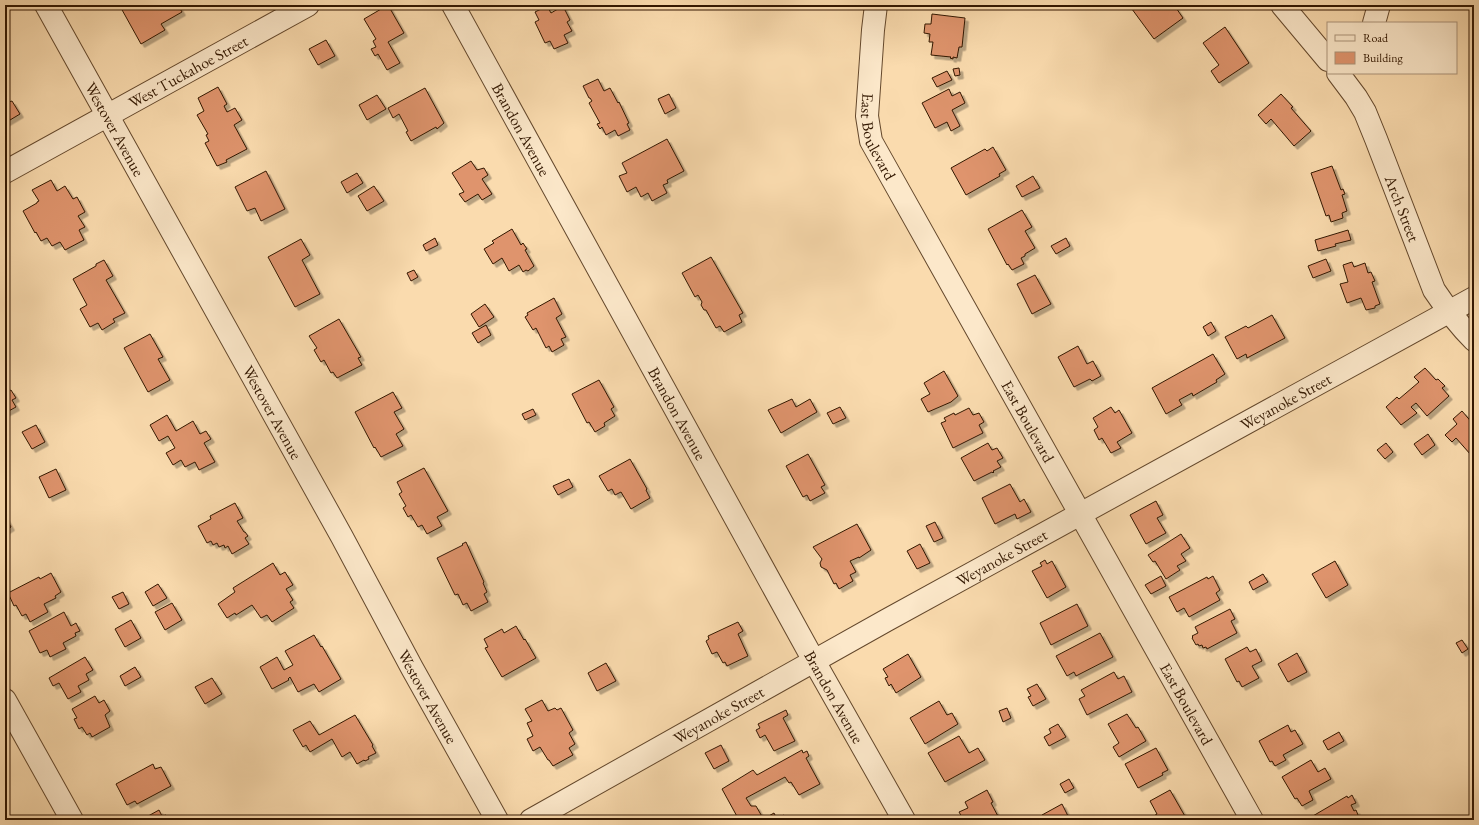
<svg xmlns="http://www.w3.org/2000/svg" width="1479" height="825" font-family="'EB Garamond',serif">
<defs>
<filter id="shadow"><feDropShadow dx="3.5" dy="3.5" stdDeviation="0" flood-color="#0004"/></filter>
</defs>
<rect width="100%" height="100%" fill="#fadbae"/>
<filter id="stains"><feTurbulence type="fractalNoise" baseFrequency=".005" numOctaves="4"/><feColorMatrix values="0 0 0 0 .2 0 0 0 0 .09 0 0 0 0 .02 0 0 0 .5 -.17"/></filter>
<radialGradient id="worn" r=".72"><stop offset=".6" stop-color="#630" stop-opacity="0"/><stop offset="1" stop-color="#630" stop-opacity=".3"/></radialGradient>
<path fill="#df946d" stroke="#321701" filter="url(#shadow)" d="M126 5H178L182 12 161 24 165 30 141 44 121 8Z
M388 5 404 33 388 42 400 63 387 70 378 54 375 56 371 49 376 47 373 41 376 39 364 19Z
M1129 5H1174L1183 18 1154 39Z
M547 6 551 13 563 6 570 20 567 22 572 31 564 35 568 43 554 49 550 41 545 43 535 22 539 20 535 12Z
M932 14 965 18 962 47H959L957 58 953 57V59L950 58 951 57 931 55 933 42H929L930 34 924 33 925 24H931Z
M1225 27 1249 63 1219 83 1211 71 1219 65 1203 43Z
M326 40 335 56 318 65 309 49Z
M959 68 960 75 955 76 953 69Z
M947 71 952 80 937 87 932 78Z
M598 79 604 91 610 88 618 103 619 102 629 123 627 124 630 130 618 136 615 130 606 135 602 127 600 129 597 124 600 123 589 103 592 101 590 98H589L583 86Z
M218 87 227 104 224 106 227 112 235 108 242 120 234 125 247 149 226 160 227 162 217 166 205 143 209 141 206 135 208 134 197 115 204 111 198 98Z
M425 88 444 123 437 129 436 127 411 141 406 132 408 131 399 114 393 118 388 108Z
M949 89 952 96 960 92 965 103 952 110 960 126 951 131 947 122 935 128 922 103Z
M669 94 676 108 665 114 658 99Z
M1281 94 1293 107 1291 108 1311 131 1294 146 1271 119 1266 124 1258 115Z
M5 95 9 102 12 101 20 114 5 123Z
M377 95 386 109 367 120 359 105Z
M667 139 684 171 667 180 668 183 663 185 667 193 652 201 648 193 641 197 636 187 627 192 619 176 627 173 622 163Z
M993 147 1006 170 999 174 1000 176 966 195 951 168 985 149 987 151Z
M471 161 477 170 484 168 488 175 482 179 492 194 482 200 478 194 465 202 459 194 464 192 452 173Z
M1332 166 1341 190 1343 189 1345 194 1342 195 1347 211 1342 213 1343 218 1331 222 1329 215 1326 216 1311 173Z
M266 171 285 209 261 221 255 208 247 211 235 187Z
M357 173 363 183 347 193 341 182Z
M1033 176 1040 188 1022 197 1016 186Z
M51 180 57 191 65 186 73 199 77 197 85 212 78 216 85 227 79 230 84 240 65 250 60 242 52 246 47 238 41 241 36 232 35 233 23 211 37 203V202L39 201 32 190Z
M374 186 384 201 367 211 358 196Z
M1022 210 1032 227 1025 231 1035 248 1025 254V256L1021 258 1024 264 1012 270 1008 264 1007 265 988 229Z
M512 229 521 245 523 243 527 249 525 250 534 266 528 271 526 270 523 272 519 265 509 271 502 258 493 264 484 249 494 243 492 241Z
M1348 230 1351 240 1335 244 1336 246 1318 251 1315 240Z
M435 238 438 245 426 251 423 245Z
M1066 238 1070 246 1056 254 1051 246Z
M301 239 310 255 302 260 320 294 295 307 268 257Z
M711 257 743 313 739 315 742 322 724 332 720 326 716 328 706 310H704L701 305 702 302 698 295 695 297 682 273Z
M1326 259 1331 271 1313 278 1308 266Z
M104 260 113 276 106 280 125 313 113 319 115 322 102 330 98 323 90 327 80 309 87 305 73 279 96 266V264Z
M1352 262 1354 267 1365 263 1368 273 1371 272 1375 281 1372 282 1380 304 1375 306V308L1366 310 1361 298 1347 303 1340 284 1348 282 1343 265Z
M414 270 418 277 411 281 407 273Z
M1035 275 1051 304 1032 314 1017 284Z
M554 298 562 314 556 318 566 337 561 339 564 345 552 352 549 346 546 348 536 328 533 330 525 317 528 315 527 313Z
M485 304 494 317 479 327 471 314Z
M1272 315 1285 338 1247 358 1246 354 1237 359 1225 337 1246 326 1248 328Z
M339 319 361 357 358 358 362 365 337 378 333 372 331 373 324 360 321 362 314 350 317 348 309 336Z
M1211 322 1216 331 1208 336 1203 327Z
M486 325 491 335 478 343 472 333Z
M150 334 163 357 158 359 170 380 148 392 124 348Z
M1078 346 1087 364 1093 361 1101 376 1092 381 1090 379 1074 387 1058 357Z
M1213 354 1225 374 1216 380 1217 382 1193 396 1192 393 1179 400 1182 405 1166 414 1152 388Z
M1425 368 1436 380 1438 379 1445 386 1442 388 1449 396 1427 416 1416 403 1411 407 1417 413 1401 425 1386 407 1397 397 1399 399 1419 382 1414 377Z
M944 371 958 396 951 402 928 412 921 399 930 394 924 383Z
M599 380 614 407 611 409 615 416 604 423 605 426 595 432 589 422 587 423 572 394Z
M11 390 16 398 12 400 16 407 5 413V393Z
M393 392 402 408 394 412 404 429 396 434 403 446 381 457 375 447 374 448 355 412Z
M792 399 796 407 810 399 817 412 781 433 768 410Z
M840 407 846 418 833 424 827 413Z
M1111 407 1115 413 1119 410 1132 433 1117 442 1121 448 1111 453 1102 438 1099 440 1094 430 1098 427 1093 418Z
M969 408 973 415 979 413 984 422 979 425 983 433 953 448 941 423 946 421 944 418 954 413 955 415Z
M533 409 536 415 525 420 522 414Z
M1462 411 1474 425V452L1471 455 1456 438 1452 442 1445 435 1457 424 1453 419Z
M167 415 176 431 193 421 200 434 206 431 211 439 204 443 215 462 199 470 195 462 185 467 181 460 173 465 166 453 175 448 168 436 159 441 150 425Z
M36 425 45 442 32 449 22 432Z
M1428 434 1435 445 1422 455 1414 444Z
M988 443 992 450 997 448 1003 458 997 461 1001 467 993 471 994 472 993 473 992 472 974 481 961 458Z
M1386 443 1393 452 1385 459 1377 450Z
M808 454 825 485 821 487 825 493 810 501 807 495 803 497 786 466Z
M630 459 647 489 646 490 650 498 631 509 621 492 615 495 612 489 608 491 599 476Z
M424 468 448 511 437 517 442 526 427 534 422 525 418 527 411 515 408 517 403 508 406 506 399 494 402 492 397 482Z
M56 469 66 490 49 498 39 477Z
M569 479 573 487 558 495 553 486Z
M1010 484 1020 502 1024 499 1031 512 1017 519 1015 514 995 524 982 498Z
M1156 501 1163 515 1157 518 1166 533 1146 544 1130 515Z
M235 503 243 518 237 521 244 532H245L248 536 245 538 249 544 232 554 228 546 225 548 224 545 219 547 217 543 213 545 211 541 207 543 198 526 211 519 210 516Z
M5 516 11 527 5 531Z
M935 522 943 538 934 542 926 526Z
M857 524 871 550 859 558V557L850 561 856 572 850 575 853 581 839 589 836 583 834 584 827 570 821 567 820 563 822 559 813 547Z
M1181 534 1190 548 1181 554 1186 561 1177 566 1180 570 1166 579 1155 561 1153 562 1148 555Z
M466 542 484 582 483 583 487 592 484 594 488 602 471 611 467 603 463 605 458 594 455 595 437 558 463 545 462 544Z
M920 544 930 563 917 569 907 551Z
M1045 560 1047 564 1052 561 1066 587 1047 598 1032 571 1042 566 1040 563Z
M1335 561 1348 585 1326 598 1312 574Z
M273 563 280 575 285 572 293 585 286 589 293 600 290 602 294 608 272 622 267 615 261 618 252 605 236 615 235 613 227 618 218 604 235 592 233 588Z
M51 573 61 592 55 596 56 598 44 604 48 612 30 622 26 614 22 616 16 605 14 606 8 593 39 577 40 579Z
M1263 574 1268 582 1253 590 1249 582Z
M1161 576 1166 586 1151 594 1145 585Z
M1213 576 1220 590 1216 593 1220 600 1189 617 1184 608 1177 612 1169 597 1207 577 1208 579Z
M158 584 167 598 153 606 145 592Z
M123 592 129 604 119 609 112 597Z
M172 603 182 620 165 630 155 612Z
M1077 604 1088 626 1051 645 1040 623Z
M1230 609 1235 619 1231 621 1237 633 1207 649 1206 647 1203 648 1202 645 1199 646 1198 644 1196 645 1192 638 1193 637 1192 636 1198 633 1195 627Z
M64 612 71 626 76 623 80 631 75 633 76 636 63 643 66 649 50 657 47 650 40 653 29 631Z
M131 620 141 638 125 647 115 629Z
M738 622 743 631 738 634 748 656 727 666 725 662 723 663 717 652 712 654 706 641 709 639 708 636Z
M516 626 524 640 525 639 536 658 502 677 485 648 488 647 484 639 502 629 504 633Z
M1100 633 1113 657 1076 676 1074 672 1067 676 1056 656Z
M314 635 321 647 322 646 341 679 319 692 314 684 298 692 290 677 288 679 289 680 272 689 260 667 277 657 284 670 293 665 285 651Z
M1462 640 1468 649 1462 653 1456 643Z
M1247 647 1250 652 1256 649 1262 661 1252 666 1259 678 1242 687 1239 681 1237 682 1225 659Z
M1297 653 1307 672 1288 682 1278 664Z
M908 654 921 677 896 693 891 684 889 686 885 678 888 677 883 669Z
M85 657 93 670 86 674 89 680 78 686 81 692 68 699 59 683 53 686 49 678Z
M606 663 616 681 597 691 588 673Z
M135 667 141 677 125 686 120 676Z
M1114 672 1118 679 1124 676 1132 692 1087 715 1079 699 1085 696 1081 690Z
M212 678 222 694 205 704 195 687Z
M1037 684 1046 699 1033 706 1028 697 1031 696 1027 689Z
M95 696 99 703 104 700 110 711 105 715 110 727 92 737 90 733 87 735 82 727 79 729 74 719 77 718 72 709Z
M542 700 548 711 555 708 557 710 561 708 573 730 569 733 575 744 569 748 573 755 553 766 549 760H548L540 747 533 751 527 739 533 736 527 723 532 721 525 709Z
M939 701 947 715 952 713 958 724 925 744 910 718Z
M1007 708 1011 718 1003 722 999 711Z
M786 710 788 715 783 718 795 741 774 751 765 735 760 738 756 730 760 728 758 724Z
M1127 714 1136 728 1138 727 1146 741 1119 757 1113 747 1119 743 1108 724Z
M355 715 373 745 372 746 376 753 368 757 369 759 365 761 364 760 357 764 350 752 342 757 332 739 310 752 306 745 303 747 293 730 310 721 319 735Z
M1058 724 1066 737 1049 746 1044 737 1051 733 1049 729Z
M1288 725 1291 732 1295 730 1303 744 1283 755 1286 760 1275 766 1272 761 1270 762 1259 741Z
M1339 732 1344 741 1328 750 1323 741Z
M959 736 969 753 978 748 985 760 945 782 928 753Z
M721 745 729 761 714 769 705 753Z
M1156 748 1168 770 1162 773 1163 775 1138 788 1125 764Z
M802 750 803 753 807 751 809 756 806 758 820 784 799 795 791 782 789 783 785 777 746 798 751 806H756L764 820H739L722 789 753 770 757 775Z
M1311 760 1318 772 1325 768 1331 779 1309 791 1313 800 1302 806 1297 798 1295 799 1282 777Z
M153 764 155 769 161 767 171 786 137 804 135 801 127 805 116 784Z
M1069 779 1074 788 1065 793 1060 784Z
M987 790 993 802 991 803 1000 820H961L963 819 959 812 968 808 965 802Z
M1170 790 1186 818 1183 820H1153L1152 817 1157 814 1150 801Z
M1352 795 1356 803 1351 805 1354 811 1356 810 1360 820H1306L1347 796 1348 798Z
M1062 804 1070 820H1045L1042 815Z
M159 810 162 816 166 815 168 820H141Z
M774 813 777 819 784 815 787 820H769L767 817Z"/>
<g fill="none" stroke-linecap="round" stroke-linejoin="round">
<g stroke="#64482c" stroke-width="24">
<g id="minor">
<path id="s1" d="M46 5 342 537 412 668 497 820"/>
<path id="s2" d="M453 5 814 661 904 820"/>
<path id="s3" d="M876 5 873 30 867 116 871 141 1252 820"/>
<path d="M1282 5 1328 60"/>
<path d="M1374 23 1379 5"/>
<path id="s4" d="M1338 73 1356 97 1365 112 1376 139 1434 290C1446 308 1458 324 1474 340"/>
<path id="s5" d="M5 172 308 5"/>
<path d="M5 700 72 820"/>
<path id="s6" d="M531 820 887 620 1474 298"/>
</g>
</g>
<use href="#minor" stroke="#fce8ca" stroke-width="22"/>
</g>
<g text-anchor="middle" stroke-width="3" stroke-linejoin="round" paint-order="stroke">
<g font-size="16" fill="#321701" stroke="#fce8ca">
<text dy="6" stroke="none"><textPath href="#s5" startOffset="209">West Tuckahoe Street</textPath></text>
<text dy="6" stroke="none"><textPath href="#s1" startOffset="142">Westover Avenue</textPath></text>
<text dy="6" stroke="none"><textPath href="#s2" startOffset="142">Brandon Avenue</textPath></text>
<text dy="6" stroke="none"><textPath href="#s3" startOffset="134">East Boulevard</textPath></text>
<text dy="6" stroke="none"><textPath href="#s4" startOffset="151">Arch Street</textPath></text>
<text dy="6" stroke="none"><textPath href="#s6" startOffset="863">Weyanoke Street</textPath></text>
<text dy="6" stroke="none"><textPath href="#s1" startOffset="466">Westover Avenue</textPath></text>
<text dy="6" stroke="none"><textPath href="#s2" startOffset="466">Brandon Avenue</textPath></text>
<text dy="6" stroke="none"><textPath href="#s3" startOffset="458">East Boulevard</textPath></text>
<text dy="6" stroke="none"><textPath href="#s6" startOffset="539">Weyanoke Street</textPath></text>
<text dy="6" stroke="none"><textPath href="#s1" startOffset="790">Westover Avenue</textPath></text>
<text dy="6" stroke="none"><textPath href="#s2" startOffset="790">Brandon Avenue</textPath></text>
<text dy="6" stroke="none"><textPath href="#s3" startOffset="782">East Boulevard</textPath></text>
<text dy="6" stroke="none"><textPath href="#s6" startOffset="215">Weyanoke Street</textPath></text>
</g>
</g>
<rect width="1479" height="825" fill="none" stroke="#fadbae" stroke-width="20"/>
<rect x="6" y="6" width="1467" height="813" fill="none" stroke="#321701" stroke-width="2"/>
<rect x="10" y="10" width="1459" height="805" fill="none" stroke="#321701"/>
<rect x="1327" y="22" width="130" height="52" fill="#fce8ca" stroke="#ab947a"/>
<rect x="1335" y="35" width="20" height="6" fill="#fce8ca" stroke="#ab947a"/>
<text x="1363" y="42" font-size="12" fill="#321701">Road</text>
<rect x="1335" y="52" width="20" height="12" fill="#df946d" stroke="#ab947a"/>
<text x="1363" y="62" font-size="12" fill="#321701">Building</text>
<rect width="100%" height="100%" filter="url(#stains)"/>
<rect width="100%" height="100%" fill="url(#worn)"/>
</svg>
